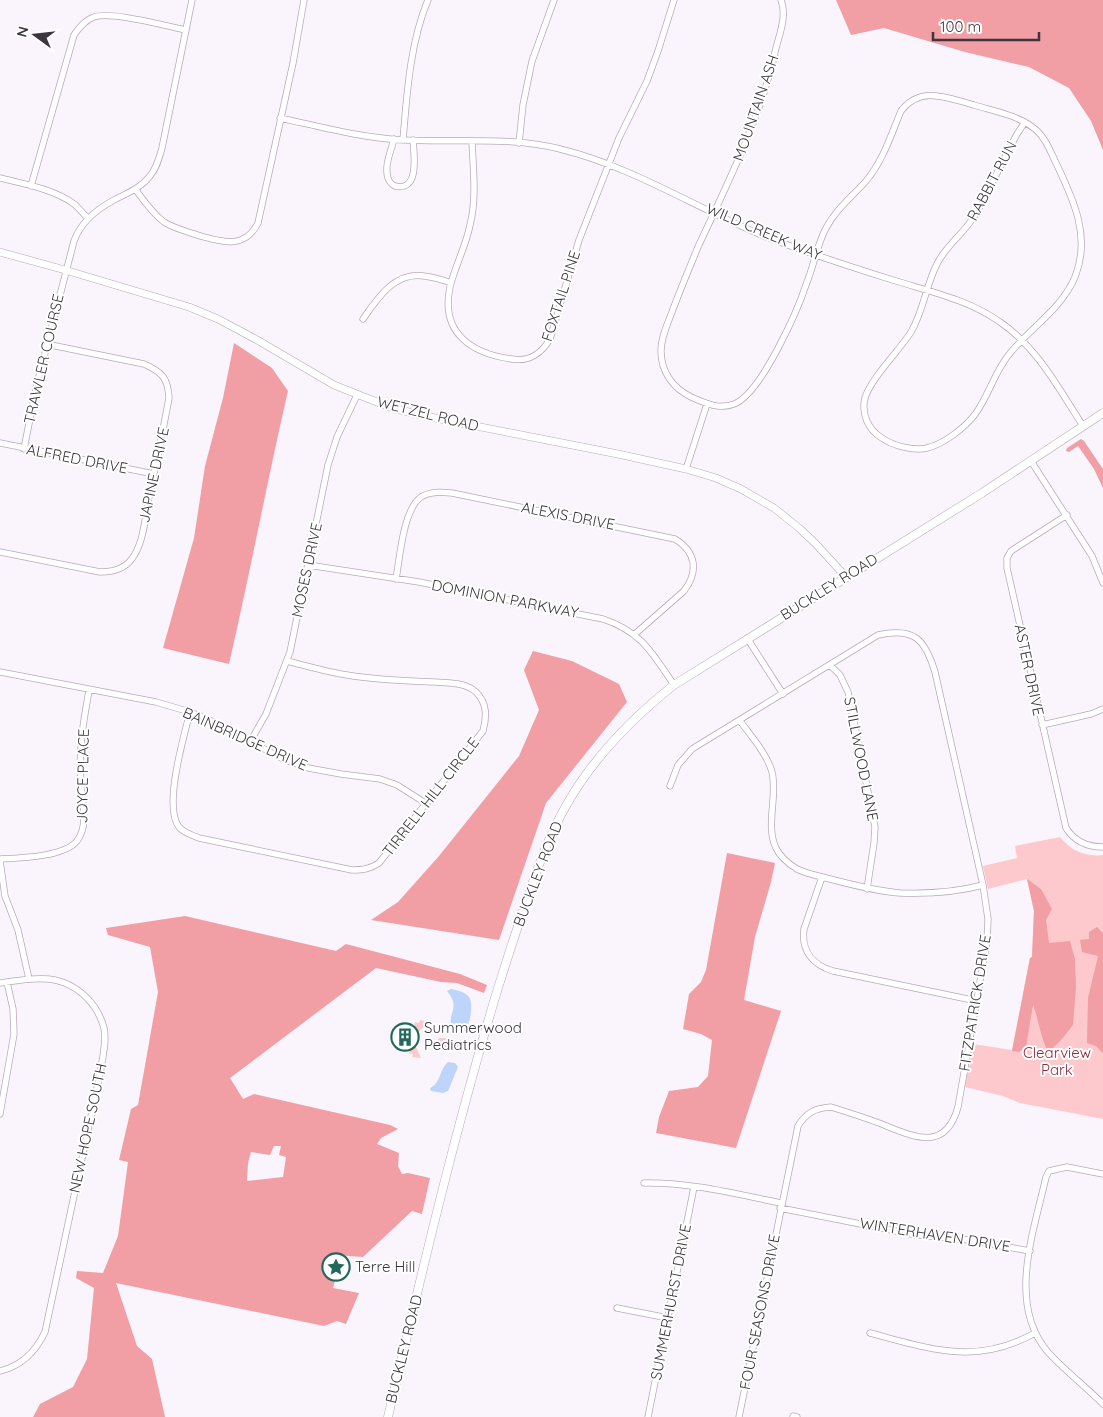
<svg xmlns="http://www.w3.org/2000/svg" width="1103" height="1417" font-family="Quicksand,sans-serif">
<rect width="100%" height="100%" fill="#faf4fc"/>
<path fill="#fdc9cc" d="M1060 837C1071 851 1086 857 1103 855V1119L1020 1103 1003 1096 965 1087 973 1044 1012 1050 1030 958 1032 957 1034 911 1027 879 988 889 983 866 1017 858 1015 846Z
M420 1020 428 1022 427 1026 421 1029 418 1033 413 1032 415 1022 419 1023Z
M439 1038H444L464 1046 465 1048 463 1051C453 1050 438 1054 435 1043Z
M411 1044 415 1045 421 1058 412 1057 413 1054 409 1053Z"/>
<path fill="#f29ea5" fill-rule="evenodd" d="M836 0H1103V150L1091 121 1069 88 1029 67 965 52 884 28 851 35Z
M234 343 272 368 288 391C267 482 250 573 229 664L163 648 194 538 205 466 223 398Z
M1081 439 1084 441 1103 469V488L1094 469 1078 446 1069 452 1066 451 1067 448Z
M533 651 572 661 619 684 627 702 546 803 499 940 371 920 398 902 439 856 519 756 539 710 524 670Z
M727 853 775 863 771 882 755 937 744 1000 781 1011 736 1148 656 1133 659 1117 669 1091 698 1087 708 1076 712 1040 701 1034 683 1029 689 994 701 982 706 970Z
M1027 879 1041 889 1052 909 1046 920 1049 943 1070 941 1075 959 1076 988 1073 1025 1062 1039 1051 1050 1047 1049C1041 1039 1038 1017 1033 1005L1026 1047 1019 1052 1012 1051 1030 958 1032 957 1034 911Z
M185 916 336 951 346 944 460 974 487 985 484 993 457 983 441 982 376 968 230 1078 243 1099 254 1094 390 1125 398 1129 381 1138 377 1144 399 1153 398 1166 402 1174 408 1173 430 1178 422 1214 412 1211 363 1257 335 1255 338 1270 333 1288 359 1293 346 1324 337 1321 324 1326 116 1283 137 1346 152 1359 165 1417H33L40 1404 73 1387 87 1359 94 1288 76 1278 77 1271 103 1273 118 1236 128 1162 119 1160 131 1109 138 1105 158 992 150 947 108 935 106 928ZM274 1146H281L279 1155 286 1157 283 1177 247 1181 248 1163 251 1152 270 1155Z
M1097 927 1103 933V1053L1096 1046 1087 1043 1088 998 1098 956 1082 952 1080 940 1089 939V932Z"/>
<path fill="#bed4fb" d="M451 989C457 990 465 992 469 997 474 1004 470 1027 463 1033L451 1028C448 1010 461 1009 447 991Z
M448 1062 455 1063 458 1067 448 1091 443 1093 431 1091 430 1088C441 1083 439 1070 448 1062Z"/>
<g fill="none" stroke-linecap="round" stroke-linejoin="round">
<g stroke="#b8a9bd" stroke-width="7">
<path id="minor" d="M781 0C787 15 780 33 776 48 761 118 728 182 698 247 689 269 680 290 672 312 667 325 661 338 661 351 661 372 673 388 691 397 705 403 719 410 734 404 761 394 798 310 807 282 814 265 817 245 826 228 836 209 852 197 866 181 883 161 891 135 901 111 921 85 947 98 974 105 994 111 1018 115 1035 129 1046 138 1051 153 1057 165 1074 201 1091 237 1075 277 1062 308 1032 327 1011 352 995 370 990 393 976 413 966 427 944 444 927 448 914 451 893 446 882 438 868 430 861 413 865 398 871 378 899 351 911 332 924 310 926 284 938 262 947 245 963 234 973 218 979 209 984 198 989 189 998 171 1007 153 1017 134L1025 122
M280 118C321 127 362 138 404 140 455 143 509 136 560 149 634 167 699 210 769 238 811 254 854 268 896 281 932 292 969 300 1000 322 1037 347 1059 389 1083 426
M394 139C391 151 384 166 388 178 389 181 392 185 395 186 420 192 414 154 413 140
M403 140C407 93 410 43 428 0
M472 141C473 168 477 198 470 225 466 246 455 266 450 287 440 333 472 354 512 359 529 362 542 353 550 339L579 240 619 138 647 81 658 51 674 0
M519 143 523 105 532 61 554 0
M0 178C24 184 54 189 74 204 79 208 83 214 88 218
M31 186 74 35C79 28 85 20 94 17 111 11 166 26 186 30
M136 190C144 201 152 213 164 222 173 228 186 231 197 235 220 241 244 251 258 223L293 63 304 0
M363 319C378 298 395 271 424 276 433 277 443 280 451 283
M0 443 154 474
M24 449 36 388 74 241C81 222 97 209 114 200 127 193 140 189 150 176 157 168 159 158 162 148L192 0
M1031 461 1092 556 1103 583
M686 469 707 404
M1067 515 1011 551 1007 558V568L1066 828C1075 842 1087 847 1103 847
M0 552 100 572C111 572 123 570 131 560 144 544 145 517 149 497 156 464 163 431 169 398 168 378 162 372 144 364L46 344
M308 565 419 582 603 619C642 632 652 653 674 685
M396 579C400 557 403 510 421 497 431 491 441 492 452 493L675 539C696 552 699 571 684 591L635 634
M747 638 783 694
M830 665 840 675 848 692 875 827 874 843 867 889
M0 672 156 702 190 712 216 723 285 760 308 768 341 774 380 779 397 785 427 804
M190 712C184 736 163 807 179 827 184 833 192 835 199 838L352 870C363 870 370 869 379 863L483 731C487 716 487 703 476 692 465 682 448 683 435 682 406 681 376 680 347 675 327 672 307 666 287 661
M740 721C751 736 767 754 772 772 778 797 765 825 776 848 780 857 789 864 797 869 807 874 819 876 830 879 853 885 876 891 900 893 928 894 957 892 983 885
M1042 725 1091 714 1103 709
M250 742 266 714 290 652 328 465 337 437 357 395
M670 786 678 765 692 749 878 635C914 627 925 639 935 672L983 885 988 919 987 942 958 1107C945 1154 912 1136 879 1123 863 1117 847 1112 831 1107 815 1108 806 1113 798 1126L739 1417
M0 859C20 858 64 857 77 841 89 825 82 803 81 785 80 773 80 759 81 747 82 727 86 709 89 690
M0 861 5 896 18 930 29 979
M822 877 804 929C801 951 813 965 833 971L977 1001
M0 983C33 978 61 972 87 998 95 1006 101 1017 104 1028 107 1043 102 1059 100 1074L45 1332C36 1351 21 1366 0 1371
M0 1114 14 1034 13 1009 7 982
M1103 1174 1067 1167 1049 1171 1046 1177C1034 1231 1007 1303 1047 1351 1064 1370 1085 1386 1103 1404
M644 1183C690 1182 736 1194 781 1203
M780 1208 916 1235 969 1240 1030 1251
M617 1308 668 1318
M870 1333C931 1349 976 1366 1035 1333
M793 1416 797 1417
M648 1417 694 1187"/>
</g>
<g stroke="#b8a9bd" stroke-width="8">
<path id="tertiary" d="M0 252 65 270 189 307 218 319 259 341 334 385 392 408 425 416 618 454 686 469 716 478 741 489 774 508 799 528 816 544 846 577"/>
</g>
<g stroke="#b8a9bd" stroke-width="9">
<path id="secondary" d="M388 1417C420 1280 452 1143 492 1008 502 974 513 941 524 908 536 872 548 837 567 804 594 757 631 719 674 685L982 493 1103 413"/>
</g>
<use href="#minor" stroke="#fff" stroke-width="5.5"/>
<use href="#tertiary" stroke="#fff" stroke-width="7"/>
<use href="#secondary" stroke="#fff" stroke-width="8"/>
</g>
<defs>
<g id="building-ring" transform="scale(1.4375)"><circle r="9.5" fill="#fff" stroke="#23685b" stroke-width="1.5"/><path d="M-4-6H4V6H1V3H-1V6H-4ZM-2.5-4.3h1.7v1.8h-1.7ZM.8-4.3h1.7v1.8H.8ZM-2.5-1h1.7V.8h-1.7ZM.8-1h1.7V.8H.8Z" fill="#23685b"/></g>
<g id="sight-ring" transform="scale(1.4375)"><circle r="9.5" fill="#fff" stroke="#23685b" stroke-width="1.5"/><path d="M0-6L1.8-2.2L6-1.7L2.9 1.2L3.7 5.4L0 3.3L-3.7 5.4L-2.9 1.2L-6-1.7L-1.8-2.2Z" fill="#23685b"/></g>
</defs>
<g fill-rule="evenodd">
<use href="#building-ring" x="405" y="1037"/>
<use href="#sight-ring" x="336" y="1267"/>
</g>
<g text-anchor="middle" stroke-width="4" stroke-linejoin="round" paint-order="stroke">
<g font-size="15" fill="#3d363f" stroke="#fff">
<text transform="translate(756 108) rotate(-71)" y="5">MOUNTAIN ASH</text>
<text transform="translate(992 181) rotate(-62)" y="5">RABBIT RUN</text>
<text transform="translate(764 232) rotate(23)" y="5">WILD CREEK WAY</text>
<text transform="translate(561 296) rotate(-72)" y="5">FOXTAIL PINE</text>
<text transform="translate(44 359) rotate(-77)" y="5">TRAWLER COURSE</text>
<text transform="translate(428 414) rotate(14)" y="5">WETZEL ROAD</text>
<text transform="translate(77 459) rotate(11)" y="5">ALFRED DRIVE</text>
<text transform="translate(154 475) rotate(-78)" y="5">JAPINE DRIVE</text>
<text transform="translate(568 516) rotate(11)" y="5">ALEXIS DRIVE</text>
<text transform="translate(307 570) rotate(-78)" y="5">MOSES DRIVE</text>
<text transform="translate(829 587) rotate(-32)" y="5">BUCKLEY ROAD</text>
<text transform="translate(505 599) rotate(11)" y="5">DOMINION PARKWAY</text>
<text transform="translate(1029 670) rotate(78)" y="5">ASTER DRIVE</text>
<text transform="translate(245 739) rotate(24)" y="5">BAINBRIDGE DRIVE</text>
<text transform="translate(861 759) rotate(79)" y="5">STILLWOOD LANE</text>
<text transform="translate(83 776) rotate(-89)" y="5">JOYCE PLACE</text>
<text transform="translate(431 797) rotate(-52)" y="5">TIRRELL HILL CIRCLE</text>
<text transform="translate(538 874) rotate(-69)" y="5">BUCKLEY ROAD</text>
<text transform="translate(975 1003) rotate(-81)" y="5">FITZPATRICK DRIVE</text>
<text transform="translate(88 1128) rotate(-78)" y="5">NEW HOPE SOUTH</text>
<text transform="translate(935 1235) rotate(9)" y="5">WINTERHAVEN DRIVE</text>
<text transform="translate(671 1302) rotate(-79)" y="5">SUMMERHURST DRIVE</text>
<text transform="translate(760 1312) rotate(-79)" y="5">FOUR SEASONS DRIVE</text>
<text transform="translate(404 1349) rotate(-76)" y="5">BUCKLEY ROAD</text>
</g>
<g font-size="15" fill="#3d363f" stroke="#fff" text-anchor="start">
<text x="424" y="1033">Summerwood<tspan x="424" dy="17">Pediatrics</tspan></text>
<text x="355" y="1272">Terre Hill</text>
</g>
<g font-size="15" fill="#8c2c3c" stroke="#fff">
<text x="1057" y="1058">Clearview<tspan x="1057" dy="17">Park</tspan></text>
</g>
</g>
<g transform="translate(35 35) rotate(285)" stroke="#ffffff" stroke-width="4" paint-order="stroke">
<path d="M0-4L9 19L0 12L-9 19Z" fill="#3d363f"/>
<text y="-8" font-size="14" font-weight="bold" text-anchor="middle" fill="#3d363f">N</text>
</g>
<path d="M933 32v8h106v-8" fill="none" stroke="#3d363f" stroke-width="2.5"/>
<text x="940" y="32" font-size="15" fill="#3d363f" stroke="#ffffff" stroke-width="4" paint-order="stroke">100 m</text>
</svg>
